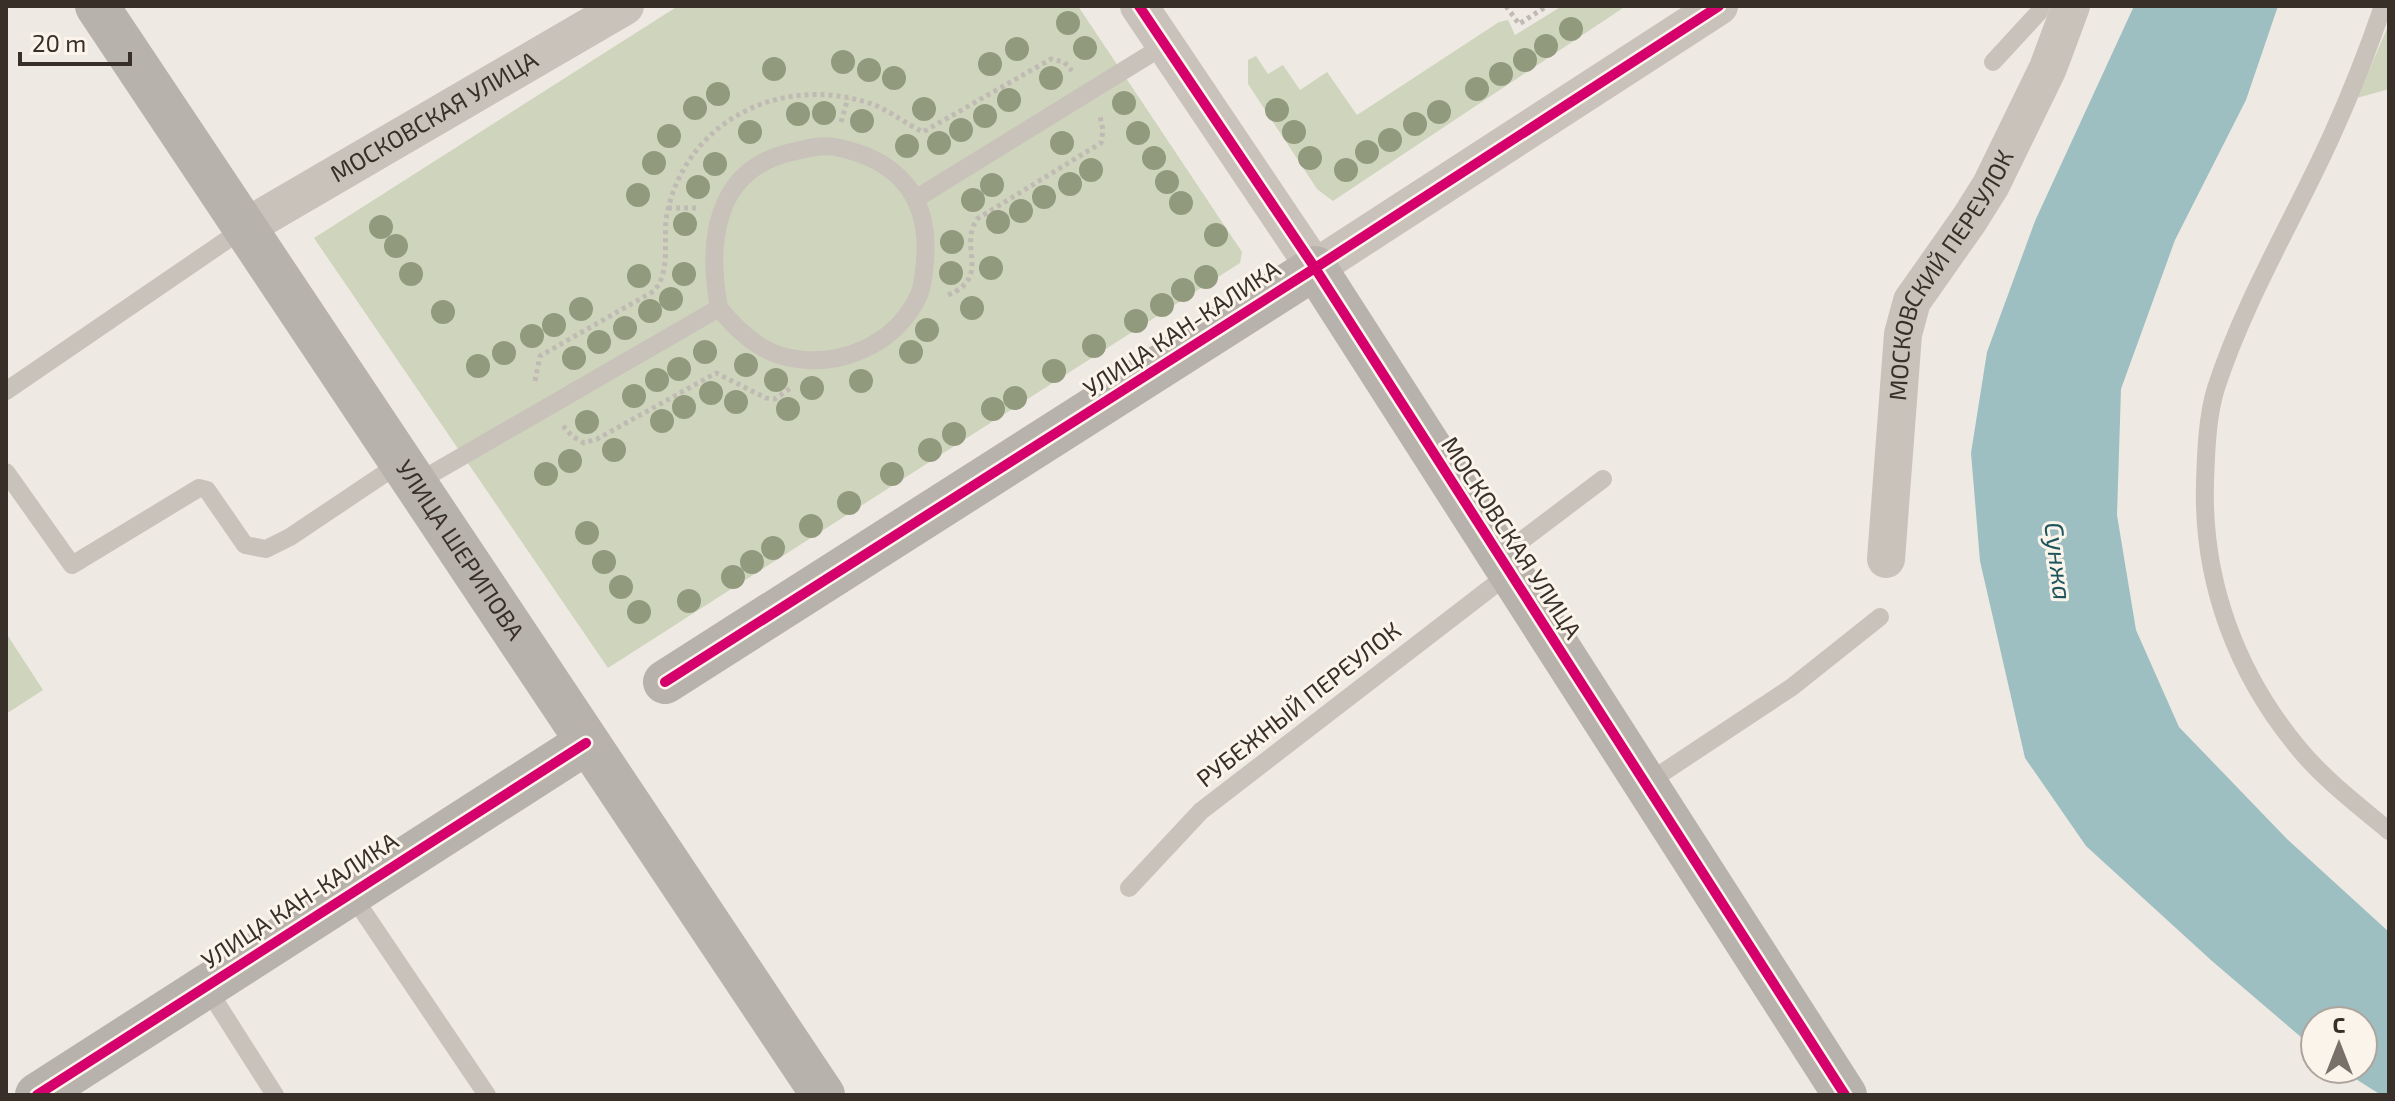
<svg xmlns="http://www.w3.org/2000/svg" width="2395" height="1101" viewBox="0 0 2395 1101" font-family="'Exo 2',sans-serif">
<rect width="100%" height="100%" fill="#efe9e3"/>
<path fill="#cfd5bc" d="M678,6H1078L1242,252L1240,263L608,668L314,238Z
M1562,6H1626L1333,201L1317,189L1248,84V60L1256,56L1268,74L1283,65L1300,90L1327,72L1357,115L1499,22L1508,20L1515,35Z
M2389,24V89L2357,98Z
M6,633L43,690L6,714Z"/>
<path fill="#9ebfc1" d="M2134,6H2278L2246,100L2175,240L2121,389L2117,515L2136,630L2179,727L2287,839L2389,932V1095H2381L2340,1069H2363V1021H2315V1049L2212,961L2086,846L2025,758L1980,561L1971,453L1987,352L2035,221Z"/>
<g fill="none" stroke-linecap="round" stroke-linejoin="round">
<path stroke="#c0bab4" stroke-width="5" stroke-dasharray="4 4" stroke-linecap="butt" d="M1506,6L1519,24L1547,6
M841,122L848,98
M668,208H698
M948,295C992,277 958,247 977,219L1101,143L1103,130L1100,116
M535,381L540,356L654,291C673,268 661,237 668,209C690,118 783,75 869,103C888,109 904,123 923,132L1051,59L1064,62L1072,71
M563,426L572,436L584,443L597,439L716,373L766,398L775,399L792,387"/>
<path stroke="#c8c2bb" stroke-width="18" d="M2383,6C2368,50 2351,93 2332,135C2294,219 2245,299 2216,388C2207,417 2206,453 2205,483C2202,582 2237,675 2300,750C2325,780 2359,806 2389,831
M1993,62L2039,12L2041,6
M917,198L1165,45
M6,391L246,227
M6,472L72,565L199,488L207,490L245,545L266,549L290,537L402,462
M416,483L719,308C736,329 759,351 786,357C836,369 891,347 916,301C923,289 924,273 925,260C930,198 899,161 840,148C824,144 807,148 792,152C714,169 707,243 719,308
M1500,557L1603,479
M1644,785L1792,687L1880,617
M1129,888L1201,811L1510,573
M350,892L487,1095
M205,985L275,1095"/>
<g stroke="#c8c2bb" stroke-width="38">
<path d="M1139,6L1315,268L1719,6"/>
<path id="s1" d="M246,227L625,6"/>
<path id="s2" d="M1886,559L1903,334L1912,301L1969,220L1991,185L2048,68L2071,6"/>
</g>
<g stroke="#b8b2ac" stroke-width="44">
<path id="s3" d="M97,6L823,1095"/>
<path d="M665,682L1315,268L1845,1095"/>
<path d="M37,1095L586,743"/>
</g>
<defs>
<path id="cycleway" d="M1139,6L1315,268L1845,1095
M665,682L1315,268L1719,6
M37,1095L586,743"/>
</defs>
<use href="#cycleway" stroke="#fbf4eb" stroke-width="15"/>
<use href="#cycleway" stroke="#d6006c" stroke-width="10"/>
</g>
<g fill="#929a7e">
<circle cx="1068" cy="23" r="12"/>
<circle cx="1571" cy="29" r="12"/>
<circle cx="1546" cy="46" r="12"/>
<circle cx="1085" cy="48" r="12"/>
<circle cx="1017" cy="49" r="12"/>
<circle cx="1525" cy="60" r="12"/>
<circle cx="843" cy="62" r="12"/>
<circle cx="990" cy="64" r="12"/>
<circle cx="774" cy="69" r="12"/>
<circle cx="869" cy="70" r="12"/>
<circle cx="1501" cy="74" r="12"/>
<circle cx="894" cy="78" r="12"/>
<circle cx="1051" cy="78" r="12"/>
<circle cx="1477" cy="89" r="12"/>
<circle cx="718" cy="94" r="12"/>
<circle cx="1009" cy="100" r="12"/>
<circle cx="1124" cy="103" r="12"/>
<circle cx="695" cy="108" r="12"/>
<circle cx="924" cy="109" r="12"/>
<circle cx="1277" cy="110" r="12"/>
<circle cx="1439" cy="112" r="12"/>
<circle cx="824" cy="113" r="12"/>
<circle cx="798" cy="114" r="12"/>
<circle cx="985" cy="116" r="12"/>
<circle cx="862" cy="121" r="12"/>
<circle cx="1415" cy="124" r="12"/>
<circle cx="961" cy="130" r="12"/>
<circle cx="750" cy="132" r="12"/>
<circle cx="1294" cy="132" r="12"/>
<circle cx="1138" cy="133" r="12"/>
<circle cx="669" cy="136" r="12"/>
<circle cx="1390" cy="140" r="12"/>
<circle cx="939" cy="143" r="12"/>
<circle cx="1062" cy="143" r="12"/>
<circle cx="907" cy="146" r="12"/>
<circle cx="1367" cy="152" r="12"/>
<circle cx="1154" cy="158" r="12"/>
<circle cx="1310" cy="158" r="12"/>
<circle cx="654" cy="163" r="12"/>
<circle cx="715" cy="164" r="12"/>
<circle cx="1091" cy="170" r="12"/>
<circle cx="1346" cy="170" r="12"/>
<circle cx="1167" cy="182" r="12"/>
<circle cx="1070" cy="184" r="12"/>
<circle cx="992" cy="185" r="12"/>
<circle cx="698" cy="187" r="12"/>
<circle cx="638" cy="195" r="12"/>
<circle cx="1044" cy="197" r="12"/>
<circle cx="973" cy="200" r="12"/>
<circle cx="1181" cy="203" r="12"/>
<circle cx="1021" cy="211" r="12"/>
<circle cx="998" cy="222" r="12"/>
<circle cx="685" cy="224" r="12"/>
<circle cx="381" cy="227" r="12"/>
<circle cx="1216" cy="235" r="12"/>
<circle cx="952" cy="242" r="12"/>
<circle cx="396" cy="246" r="12"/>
<circle cx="991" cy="268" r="12"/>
<circle cx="951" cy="273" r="12"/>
<circle cx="411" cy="274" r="12"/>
<circle cx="684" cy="274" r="12"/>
<circle cx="639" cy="276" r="12"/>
<circle cx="1206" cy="277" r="12"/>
<circle cx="1183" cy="290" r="12"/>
<circle cx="671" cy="299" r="12"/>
<circle cx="1162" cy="305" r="12"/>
<circle cx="972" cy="308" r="12"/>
<circle cx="581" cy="309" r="12"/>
<circle cx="650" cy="311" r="12"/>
<circle cx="443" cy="312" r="12"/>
<circle cx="1136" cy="321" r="12"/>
<circle cx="554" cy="325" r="12"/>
<circle cx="625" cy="328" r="12"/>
<circle cx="927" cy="330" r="12"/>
<circle cx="532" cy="336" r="12"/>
<circle cx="599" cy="342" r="12"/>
<circle cx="1094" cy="346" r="12"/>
<circle cx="705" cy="352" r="12"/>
<circle cx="911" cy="352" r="12"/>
<circle cx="504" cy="353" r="12"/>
<circle cx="574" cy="358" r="12"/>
<circle cx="746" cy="365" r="12"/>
<circle cx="478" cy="366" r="12"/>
<circle cx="679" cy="369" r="12"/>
<circle cx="1054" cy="371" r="12"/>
<circle cx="657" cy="380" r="12"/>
<circle cx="776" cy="380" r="12"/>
<circle cx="861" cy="381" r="12"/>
<circle cx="812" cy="388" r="12"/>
<circle cx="711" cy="393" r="12"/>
<circle cx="634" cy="396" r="12"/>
<circle cx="1015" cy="398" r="12"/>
<circle cx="736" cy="402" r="12"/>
<circle cx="684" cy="407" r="12"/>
<circle cx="788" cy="409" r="12"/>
<circle cx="993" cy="409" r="12"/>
<circle cx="662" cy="421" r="12"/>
<circle cx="587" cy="422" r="12"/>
<circle cx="954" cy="434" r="12"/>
<circle cx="614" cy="450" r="12"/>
<circle cx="930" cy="450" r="12"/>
<circle cx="570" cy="461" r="12"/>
<circle cx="546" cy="474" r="12"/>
<circle cx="892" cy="474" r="12"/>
<circle cx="849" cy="503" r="12"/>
<circle cx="811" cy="526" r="12"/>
<circle cx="587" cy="533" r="12"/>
<circle cx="773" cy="548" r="12"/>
<circle cx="604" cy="562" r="12"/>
<circle cx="752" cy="562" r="12"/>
<circle cx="733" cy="577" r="12"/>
<circle cx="621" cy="587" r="12"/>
<circle cx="689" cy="601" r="12"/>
<circle cx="639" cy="612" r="12"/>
</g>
<g text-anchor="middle" stroke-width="6" stroke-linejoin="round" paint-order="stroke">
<g font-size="24" fill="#392f29" stroke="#fbf4eb">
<text dy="8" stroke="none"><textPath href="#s1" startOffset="218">МОСКОВСКАЯ УЛИЦА</textPath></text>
<text dy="8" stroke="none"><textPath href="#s2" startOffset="298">МОСКОВСКИЙ ПЕРЕУЛОК</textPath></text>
<text transform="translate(1182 329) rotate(-33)" y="8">УЛИЦА КАН-КАЛИКА</text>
<text transform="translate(1511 538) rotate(57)" y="8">МОСКОВСКАЯ УЛИЦА</text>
<text dy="8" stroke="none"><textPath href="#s3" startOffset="654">УЛИЦА ШЕРИПОВА</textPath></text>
<text transform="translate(1299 705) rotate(-38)" y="8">РУБЕЖНЫЙ ПЕРЕУЛОК</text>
<text transform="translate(300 901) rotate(-33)" y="8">УЛИЦА КАН-КАЛИКА</text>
</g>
<g font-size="26" font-style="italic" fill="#1d555d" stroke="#fbf4eb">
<text transform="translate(2058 561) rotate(83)" y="9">Сунжа</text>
</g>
</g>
<rect width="2395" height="1101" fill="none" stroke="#392f29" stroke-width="16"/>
<g transform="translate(2339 1045)"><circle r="38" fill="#fbf4eb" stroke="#ada59d" stroke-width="2"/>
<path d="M0-6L14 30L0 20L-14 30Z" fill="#79706a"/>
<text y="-12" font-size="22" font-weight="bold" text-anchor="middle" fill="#392f29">С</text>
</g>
<path d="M20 52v12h110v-12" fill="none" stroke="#392f29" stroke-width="4"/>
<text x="32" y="52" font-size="24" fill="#392f29" stroke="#fbf4eb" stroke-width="6" paint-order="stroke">20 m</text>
</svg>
